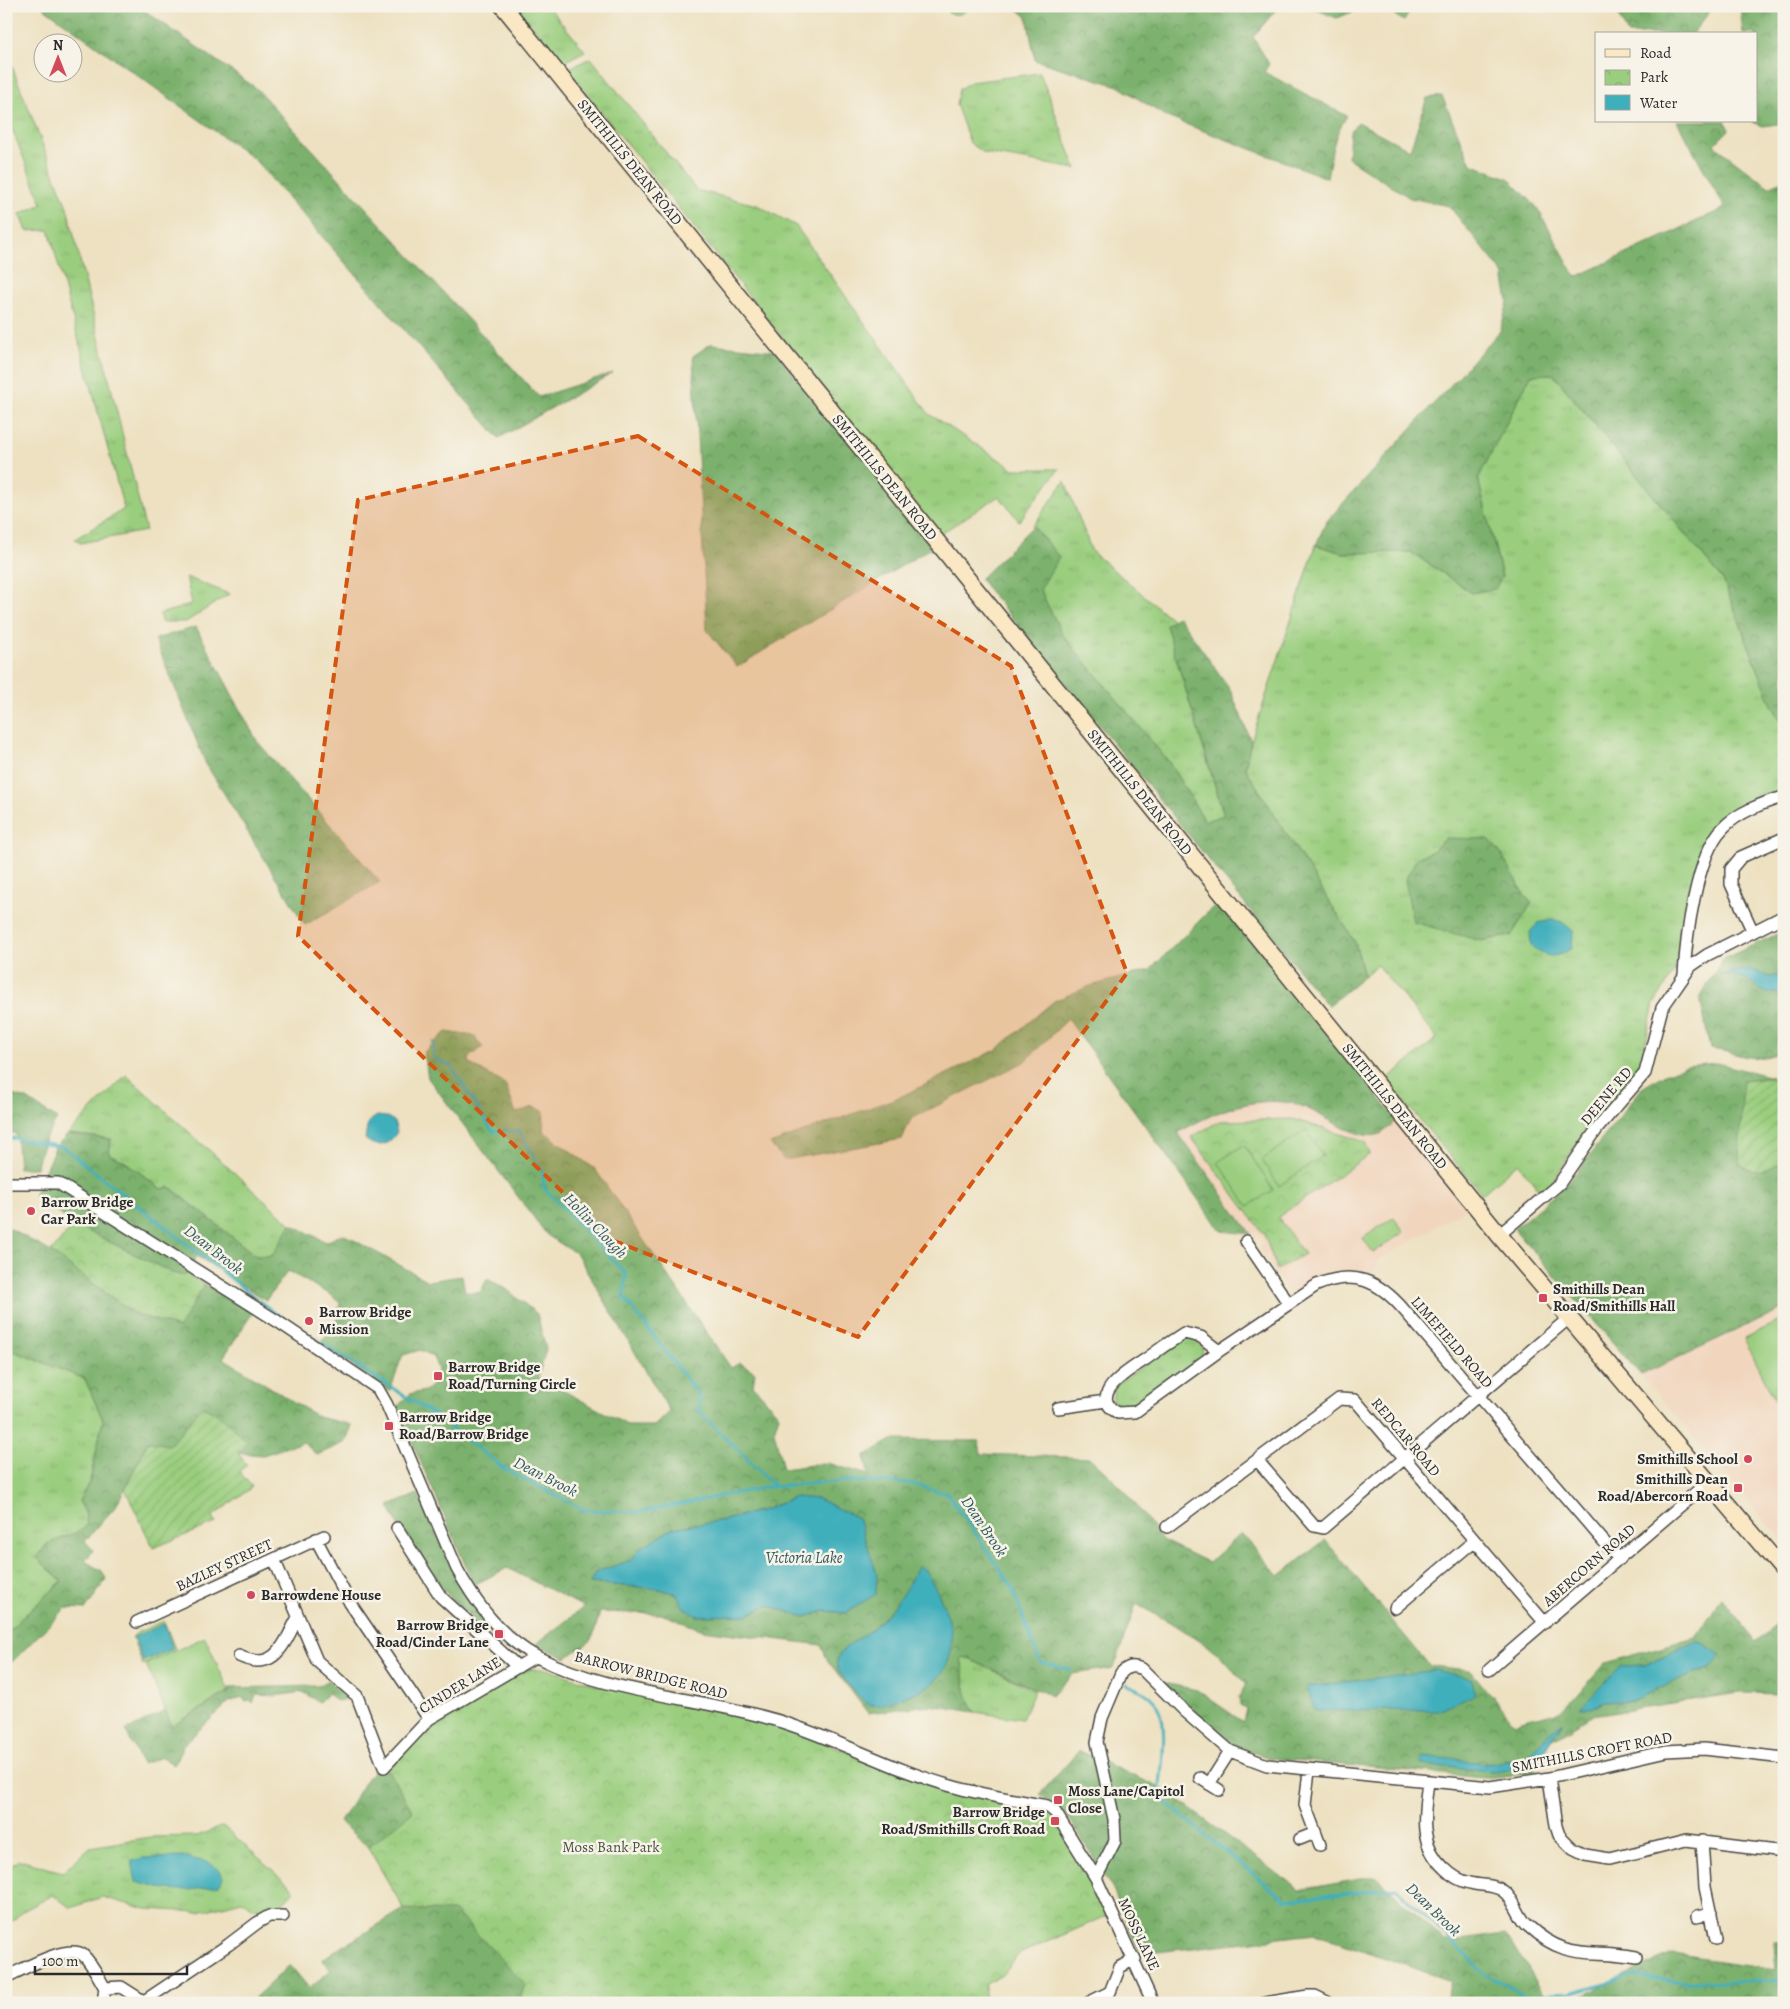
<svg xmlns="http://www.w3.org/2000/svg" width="1790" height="2009" viewBox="0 0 1790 2009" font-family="Alegreya,serif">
<defs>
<pattern id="grass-tufts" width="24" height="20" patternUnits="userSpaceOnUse" patternTransform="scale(1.25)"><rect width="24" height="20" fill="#9ace7e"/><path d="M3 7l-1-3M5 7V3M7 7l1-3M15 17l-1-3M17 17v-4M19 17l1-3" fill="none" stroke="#85b16d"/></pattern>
<pattern id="forest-crowns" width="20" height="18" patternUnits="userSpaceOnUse" patternTransform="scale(1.25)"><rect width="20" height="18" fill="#7bb16d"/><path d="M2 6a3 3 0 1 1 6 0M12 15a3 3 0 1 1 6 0" fill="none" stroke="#65905a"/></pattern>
<pattern id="park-crowns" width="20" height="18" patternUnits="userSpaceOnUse" patternTransform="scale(1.25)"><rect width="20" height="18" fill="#9ace7e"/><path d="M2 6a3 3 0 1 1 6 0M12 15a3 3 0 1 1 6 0" fill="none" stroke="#85b16d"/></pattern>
<pattern id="garden-furrows" width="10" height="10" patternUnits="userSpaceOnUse" patternTransform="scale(1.25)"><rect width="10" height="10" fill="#9ace7e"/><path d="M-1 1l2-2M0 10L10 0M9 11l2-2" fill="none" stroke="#85b16d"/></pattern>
</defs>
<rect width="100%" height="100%" fill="#f7f3e8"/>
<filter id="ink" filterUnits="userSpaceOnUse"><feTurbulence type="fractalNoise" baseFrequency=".02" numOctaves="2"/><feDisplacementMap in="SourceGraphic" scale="10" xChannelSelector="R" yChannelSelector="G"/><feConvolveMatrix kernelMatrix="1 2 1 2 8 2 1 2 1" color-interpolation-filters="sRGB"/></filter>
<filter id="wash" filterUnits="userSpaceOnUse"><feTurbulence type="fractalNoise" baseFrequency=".0096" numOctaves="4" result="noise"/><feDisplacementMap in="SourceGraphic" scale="20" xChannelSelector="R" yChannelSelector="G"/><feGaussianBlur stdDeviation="1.12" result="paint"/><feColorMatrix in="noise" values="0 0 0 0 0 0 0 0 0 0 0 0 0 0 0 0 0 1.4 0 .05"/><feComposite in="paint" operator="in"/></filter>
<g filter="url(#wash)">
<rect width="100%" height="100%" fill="#ede1c1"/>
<path fill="#f1d5bd" d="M1273,1102L1291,1103L1316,1111L1357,1134L1382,1133L1397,1120L1467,1208L1379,1260L1373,1273L1367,1270L1326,1271L1294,1291L1288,1292L1260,1250L1264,1242L1259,1233L1251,1234L1244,1226L1178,1133L1216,1112L1250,1103Z
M1784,1308V1543L1641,1375Z"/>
<path fill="url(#grass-tufts)" stroke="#627c54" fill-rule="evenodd" d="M516,6H548L585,51L562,63Z
M946,6H970C964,14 959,16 949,13Z
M6,51L67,207L146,531L80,543L75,539L124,509L49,230L27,231L20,214L42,204L6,114Z
M591,58L696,190L757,205L796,226L929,414L1014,469H1059L1019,521L999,496L940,534L567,69Z
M1040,73L1076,169L984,153L970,143L956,104L959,89L971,82Z
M1553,374L1723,580L1772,705L1784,726V793L1728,818H1717L1700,861L1677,967L1654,1004L1639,1072L1587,1128L1554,1179L1540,1192L1518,1163L1482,1194L1386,1080L1437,1038L1377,965L1364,976L1355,942L1245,768L1251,741L1316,545L1343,553L1411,552L1472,593L1502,576L1478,479L1531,375ZM1445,838L1502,855L1524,895L1405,880L1417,858L1433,851Z
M1065,481L1092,552L1173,620L1166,625L1224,816L1205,821L1168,761L1062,634L1040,590L1033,526Z
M186,577L229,594L186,622H161L160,614L192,604Z
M126,1075L291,1224L272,1256H256L170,1187L161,1189L127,1163L109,1154L111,1139L68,1134Z
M1194,1337L1203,1348L1202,1355L1198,1361L1132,1407L1119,1408C1111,1399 1112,1396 1116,1385L1184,1338Z
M6,1348L85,1379L103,1420L90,1481L79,1501L88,1519L87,1526L82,1530L62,1581L6,1633Z
M164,1621L176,1651L143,1665L132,1637L138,1632Z
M961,1657L971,1660L1035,1690L1022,1719L975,1712L967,1696Z
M223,1826L295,1890L280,1906L254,1908L242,1901L199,1912L146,1909L102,1897L71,1908L53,1895L23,1911L6,1927V1870L19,1860L63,1872L90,1847L151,1837L197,1836Z"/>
<path fill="url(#forest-crowns)" stroke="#536e4c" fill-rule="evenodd" d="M41,6H138L256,88L539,397L613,373L499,438L254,159Z
M1014,6H1279L1253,37L1269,64L1264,72L1347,116C1333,135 1331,156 1327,178L1167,117L1118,86L1035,60L1027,17Z
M1307,6H1367L1337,18Z
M1381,6H1413L1404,21Z
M1613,6H1714L1692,34H1628Z
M1740,6H1784V123L1763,126L1753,122L1756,121V34H1743Z
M1442,96L1471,164L1508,178L1536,206L1576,277L1725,208L1677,121H1725L1729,130L1714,145L1769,187L1784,180V726L1772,705L1723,580L1553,374L1531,375L1478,479L1502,577L1495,589L1472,593L1411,552L1343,553L1316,545L1326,522L1500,331L1508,302L1503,273L1449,206L1410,198L1348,158L1350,132L1358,122L1410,150L1427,98Z
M711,344L776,351L934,546L737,667L707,630L693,356Z
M1033,526L1059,557L1040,590L1062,634L1168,761L1205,821L1224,815L1166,625L1178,616L1230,689L1251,741L1245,768L1355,942L1364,976L1328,1006L980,579Z
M196,627L257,741L380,882L305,925L206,764L155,639Z
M1445,838L1489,839L1502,855L1524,895L1532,903L1511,936L1481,941L1413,922L1405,880L1417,858L1433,851Z
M1220,900L1397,1120C1392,1124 1387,1130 1382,1133C1358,1146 1317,1107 1291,1103C1250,1096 1211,1113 1178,1133L1251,1234L1221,1231L1068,1019L1024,1062L911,1119L902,1139L784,1160L770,1144L902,1096L996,1050L1054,1001L1090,986L1150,970Z
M1784,931V1051C1750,1065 1744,1053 1710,1049L1700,997L1723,959Z
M446,1032L474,1036L483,1047L469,1057L470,1064L505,1084L516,1113L533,1107L544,1111L543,1131L595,1169L731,1368L740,1363L755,1372L753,1385L779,1415L774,1431L783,1469L827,1463L869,1475L864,1456L892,1440L979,1441L981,1454L1090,1458L1127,1493L1162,1540L1209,1563L1241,1533L1279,1576L1325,1540L1430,1666L1470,1670L1514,1723L1563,1710L1606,1663L1695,1637L1721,1598L1755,1641L1784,1618V1694L1739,1693L1592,1715L1552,1740L1536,1766L1534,1773L1484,1778L1271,1758L1236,1747L1164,1683L1197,1690L1243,1722L1246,1709L1240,1706L1239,1697L1246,1684L1219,1654L1177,1626L1136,1604L1114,1668L1072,1674L1052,1696L971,1660L961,1658L967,1696L975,1712L930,1705L868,1713L828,1661L821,1645L703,1630L661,1614L600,1612L592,1640L566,1658L536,1644L584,1607L507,1568L474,1585L397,1407L410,1394L425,1391L435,1383L438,1370L433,1356L420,1350L403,1355C397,1367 396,1379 389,1391L320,1344L337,1322L340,1303L331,1295L288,1271L266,1300L197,1256L184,1276L172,1273L74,1224L34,1196L55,1147L68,1134L111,1139L109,1154L127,1163L161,1189L170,1187L256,1256H272L291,1224L326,1242L343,1234L428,1281L462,1276L465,1292L480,1293L487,1279L505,1288L537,1314L546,1349L538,1377L629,1426H654L670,1412L577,1254L547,1235L428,1078L424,1052ZM795,1497L838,1510L858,1518L846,1613L825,1611L805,1617L767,1605L747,1615L697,1616L684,1608L677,1594L660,1589L590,1583L596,1572L632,1560L673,1528L724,1520L767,1509ZM915,1571L936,1589L841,1652C872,1631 900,1606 915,1571ZM1697,1641L1710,1667L1634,1700L1604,1702L1622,1666L1645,1665Z
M1716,1063L1772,1077L1743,1080L1763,1170L1784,1162V1308L1641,1375L1514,1229L1568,1183L1642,1088L1665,1074L1687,1066Z
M6,1093L27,1099L57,1119L45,1139L36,1168H19L16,1133H6Z
M6,1226L51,1252L133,1313L178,1328L204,1284L255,1309L223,1358L318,1417L352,1425L346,1442L317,1455L303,1442L263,1455L238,1453L247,1442C232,1429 220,1413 202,1406L170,1445L148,1442L116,1506L85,1541L93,1550L85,1561L102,1571L106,1579L86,1609L66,1608L6,1668V1633L62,1581L37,1558L47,1544L82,1530L87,1525L85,1510L79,1501L90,1481L103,1420L85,1379L6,1348Z
M418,1494L464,1591L498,1640C448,1599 417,1566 389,1506Z
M527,1662L537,1676L405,1909L455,1911L525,1984L519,2003H249L290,1965L309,1988L331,1970L322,1959L404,1909L368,1847L340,1822L367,1778L378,1767L388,1770L429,1719Z
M328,1680L347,1699L337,1701L328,1693L319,1702L303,1692L275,1696L256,1695L253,1703L250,1700L245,1701L242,1697L229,1702L184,1744L174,1765L162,1757L142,1764L126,1731L165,1711L172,1726L229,1692V1688L318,1686Z
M1079,1751L1163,1789L1300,1890L1376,1876L1445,1942L1506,1934L1550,2003H1445L1451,1981L1315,1934L1140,1954L1113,1890L1071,1821L1040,1794Z
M1774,1943H1784V2003H1566L1672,1954L1776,1969Z"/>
<path fill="url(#park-crowns)" stroke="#627c54" d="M1293,1119L1365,1142L1370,1154L1278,1217L1304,1254L1277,1270L1264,1234L1191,1137L1220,1121Z
M74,1224L172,1273L184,1276L186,1273L204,1284L179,1328L133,1313L51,1252Z
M534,1669H546L593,1684L778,1725L941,1787L1046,1810L1054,1815L1109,1915L1019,1954L1002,1975L986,1984L983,2003H519L525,1984L455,1911L404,1909L368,1847L413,1812L388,1770L431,1722L522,1671Z"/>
<path fill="url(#garden-furrows)" stroke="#627c54" d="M1784,1077V1162C1768,1168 1748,1179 1739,1159L1743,1080Z
M202,1406C220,1413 232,1429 248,1442L238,1453L247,1465L239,1471L252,1487L213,1516L216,1523L153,1548L125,1489L148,1442L170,1445Z"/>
<path fill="#9ace7e" stroke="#627c54" d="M1306,1130L1323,1156L1279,1186L1262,1160Z
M1244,1145L1273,1190L1248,1206L1218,1162Z
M1394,1217L1404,1232L1373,1253L1363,1238Z
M1784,1319V1418L1744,1338Z
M205,1637L229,1691L172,1726L146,1664Z"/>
<path fill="#40afbc" stroke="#366d74" d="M1552,919L1562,922L1573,931L1572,948C1556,959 1546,959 1531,946L1530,932L1538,923Z
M1749,969L1769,977L1784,975V993C1757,994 1763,989 1744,978C1738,975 1727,975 1720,974Z
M377,1116L387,1117L394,1121L397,1132C389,1145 378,1150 365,1139L368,1122Z
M795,1497L818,1499L858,1518L877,1574L876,1594L846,1613L825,1611L805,1617L767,1605L747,1615L697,1616L684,1608L677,1594L660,1589L590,1583L596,1572L632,1560L639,1549L673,1528L725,1520L767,1509Z
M918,1567L924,1569C938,1591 956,1623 951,1651C945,1683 922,1691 895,1700C887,1703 878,1708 869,1704C860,1700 851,1688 845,1680C841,1674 835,1668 837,1660C840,1647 863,1637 873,1628C886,1616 898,1602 907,1587C911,1580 913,1573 918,1567Z
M164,1624L173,1649L143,1661L134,1637Z
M1697,1641L1721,1655L1710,1667L1634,1700L1604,1702L1592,1708H1580L1622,1666L1645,1665Z
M1435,1670L1472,1679L1475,1694L1438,1710L1315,1711L1307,1687Z
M1563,1722L1536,1766L1493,1771L1422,1765V1756L1485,1763L1524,1758Z
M187,1857L209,1863L220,1870L223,1878L219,1885C185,1893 168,1891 136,1882L132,1861L142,1858Z"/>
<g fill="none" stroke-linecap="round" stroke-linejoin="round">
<path stroke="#40afbc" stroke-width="3" d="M433,1042L434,1058L452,1067L492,1131H520L543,1174L544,1188L626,1274L624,1297L699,1396V1411L774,1486
M6,1139L14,1138L63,1147L275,1313L433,1414L506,1470L584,1510L640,1512L767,1487L848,1481L909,1483L948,1494L1011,1585L1040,1662L1071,1670
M1126,1684C1137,1689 1147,1692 1155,1702C1171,1721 1160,1773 1159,1797L1285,1900L1396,1888L1487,1976L1526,1995L1570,1993L1633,1976L1697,1983L1773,1981L1784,1978"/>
</g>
</g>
<g filter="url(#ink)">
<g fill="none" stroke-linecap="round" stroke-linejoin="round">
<defs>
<path id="street" d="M1753,932L1731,884V869L1741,857L1784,838
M1684,975C1686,938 1696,855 1723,828C1737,813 1764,802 1784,797
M6,1183H58L277,1321L378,1389L387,1405L457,1569C476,1604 502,1638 537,1657C611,1695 703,1697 782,1722C839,1740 893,1770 951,1786C982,1795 1015,1800 1047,1806L1055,1812L1096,1878L1153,2003
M1499,1235L1559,1184L1597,1129L1645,1073L1662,1008L1691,966L1707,955L1784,916
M1246,1241L1289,1304
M1219,1351L1201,1337L1184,1333C1171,1341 1158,1350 1146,1359C1131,1369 1085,1395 1118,1413L1135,1412L1219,1351L1317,1285C1354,1269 1379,1281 1404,1310L1619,1559
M1058,1408L1106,1401
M1257,1460L1314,1526L1323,1528L1569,1318
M1167,1527L1339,1399L1355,1400L1545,1623
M397,1528L441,1597L518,1667
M316,1539L350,1603L429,1719
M274,1559L317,1661L357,1696L384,1767L429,1719L536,1656
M1395,1608L1474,1541
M137,1622L324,1536
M239,1656C275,1673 284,1644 298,1617
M1489,1670L1708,1482
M1309,1771L1305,1805L1320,1845
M1200,1778L1219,1790
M1549,1778L1556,1826L1559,1835L1573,1849L1585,1855L1610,1859L1686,1840L1784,1852
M1428,1782C1424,1814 1418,1844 1444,1868C1451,1875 1460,1881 1470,1883C1480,1886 1494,1884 1503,1891C1514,1898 1518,1916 1527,1925C1568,1963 1590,1948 1637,1957
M1209,1784L1230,1751
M1300,1839L1315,1833
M1702,1841L1705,1887L1716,1939
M1096,1878L1115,1841L1114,1819L1097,1742L1102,1718L1121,1673C1128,1666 1133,1665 1142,1669L1184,1711L1230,1751L1267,1765L1490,1787L1549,1778L1666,1751L1704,1749L1784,1758
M1697,1916L1711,1913
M6,1977C22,1970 68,1943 83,1955C92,1963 99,1978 105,1988L103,2003
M105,1988L121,1987L143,2001
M141,2003L228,1945L257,1923L269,1916H283
M1088,2003L1110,1992L1120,1967L1135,1959
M1265,2003L1308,1996H1315L1329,2003"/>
<path id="secondary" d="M503,6L1499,1235L1784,1571"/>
</defs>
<use href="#street" stroke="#484642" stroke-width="14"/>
<use href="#secondary" stroke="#484642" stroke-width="19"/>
<use href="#street" stroke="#fff" stroke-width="11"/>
<use href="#secondary" stroke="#fae7c3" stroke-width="16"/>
</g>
</g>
<path fill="#d5540f" fill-opacity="0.2" stroke="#d5540f" stroke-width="4" stroke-dasharray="10 6" stroke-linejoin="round" d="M638,436L1011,666L1127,973L858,1337L612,1240L298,936L358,500Z"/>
<g fill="#d1495b" stroke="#f7f3e8" stroke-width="2">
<circle cx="31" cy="1211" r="5"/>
<rect x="1538" y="1293" width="10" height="10" rx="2.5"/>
<circle cx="309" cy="1321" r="5"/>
<rect x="433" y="1371" width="10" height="10" rx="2.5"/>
<rect x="384" y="1421" width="10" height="10" rx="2.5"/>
<circle cx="1748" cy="1459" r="5"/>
<rect x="1733" y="1483" width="10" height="10" rx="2.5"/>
<circle cx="251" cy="1595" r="5"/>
<rect x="494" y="1629" width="10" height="10" rx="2.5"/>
<rect x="1053" y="1795" width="10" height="10" rx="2.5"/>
<rect x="1050" y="1816" width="10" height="10" rx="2.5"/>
</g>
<g text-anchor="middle" stroke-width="5" stroke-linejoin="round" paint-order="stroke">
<g font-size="15" fill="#2b2b2b" stroke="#f7f3e8">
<text transform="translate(630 162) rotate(51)" y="5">SMITHILLS DEAN ROAD</text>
<text transform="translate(885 477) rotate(51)" y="5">SMITHILLS DEAN ROAD</text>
<text transform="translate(1140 792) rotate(51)" y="5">SMITHILLS DEAN ROAD</text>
<text transform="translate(1606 1096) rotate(-50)" y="5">DEENE RD</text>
<text transform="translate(1395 1106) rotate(51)" y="5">SMITHILLS DEAN ROAD</text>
<text transform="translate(1452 1342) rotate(49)" y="5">LIMEFIELD ROAD</text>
<text transform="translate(1406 1437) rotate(50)" y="5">REDCAR ROAD</text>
<text transform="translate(224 1565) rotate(-25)" y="5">BAZLEY STREET</text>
<text transform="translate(1589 1565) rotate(-41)" y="5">ABERCORN ROAD</text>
<text transform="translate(651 1675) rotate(14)" y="5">BARROW BRIDGE ROAD</text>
<text transform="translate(460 1685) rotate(-32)" y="5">CINDER LANE</text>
<text transform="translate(1592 1752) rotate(-11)" y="5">SMITHILLS CROFT ROAD</text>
<text transform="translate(1139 1934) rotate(65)" y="5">MOSS LANE</text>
</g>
<g font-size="15" font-weight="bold" fill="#2b2b2b" stroke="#f7f3e8" text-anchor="start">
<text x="41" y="1207">Barrow Bridge<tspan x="41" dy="17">Car Park</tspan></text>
<text x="1553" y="1294">Smithills Dean<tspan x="1553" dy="17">Road/Smithills Hall</tspan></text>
<text x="319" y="1317">Barrow Bridge<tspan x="319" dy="17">Mission</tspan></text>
<text x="448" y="1372">Barrow Bridge<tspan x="448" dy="17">Road/Turning Circle</tspan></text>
<text x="399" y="1422">Barrow Bridge<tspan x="399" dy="17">Road/Barrow Bridge</tspan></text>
<text x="1738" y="1464" text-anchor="end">Smithills School</text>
<text x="1728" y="1484" text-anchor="end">Smithills Dean<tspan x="1728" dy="17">Road/Abercorn Road</tspan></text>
<text x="261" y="1600">Barrowdene House</text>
<text x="489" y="1630" text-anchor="end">Barrow Bridge<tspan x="489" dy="17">Road/Cinder Lane</tspan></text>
<text x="1068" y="1796">Moss Lane/Capitol<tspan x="1068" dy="17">Close</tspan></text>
<text x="1045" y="1817" text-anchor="end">Barrow Bridge<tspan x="1045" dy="17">Road/Smithills Croft Road</tspan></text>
</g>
<g font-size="15" fill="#475440" stroke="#f7f3e8">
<text x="611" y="1852">Moss Bank Park</text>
</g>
<g font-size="16" font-style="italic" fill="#32595e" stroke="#f7f3e8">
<text transform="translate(596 1225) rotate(46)" y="6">Hollin Clough</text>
<text transform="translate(214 1249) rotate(38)" y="6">Dean Brook</text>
<text transform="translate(546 1476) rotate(27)" y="6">Dean Brook</text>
<text transform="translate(985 1526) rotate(56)" y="6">Dean Brook</text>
<text x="804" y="1563">Victoria Lake</text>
<text transform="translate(1434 1909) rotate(44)" y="6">Dean Brook</text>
</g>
</g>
<rect width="1790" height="2009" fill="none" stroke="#f7f3e8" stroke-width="25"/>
<rect x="1595" y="32" width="162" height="90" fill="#f7f3e8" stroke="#a5a39c"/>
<rect x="1605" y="49" width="25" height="8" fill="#fae7c3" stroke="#a5a39c"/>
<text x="1640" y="58" font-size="15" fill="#2b2b2b">Road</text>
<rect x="1605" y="70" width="25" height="15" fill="url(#park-crowns)" stroke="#a5a39c"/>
<text x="1640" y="82" font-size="15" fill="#2b2b2b">Park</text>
<rect x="1605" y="95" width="25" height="15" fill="#40afbc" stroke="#a5a39c"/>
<text x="1640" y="108" font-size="15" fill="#2b2b2b">Water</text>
<g transform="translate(58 58)"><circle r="24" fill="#f7f3e8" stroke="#a5a39c"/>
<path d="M0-4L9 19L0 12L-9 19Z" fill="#d1495b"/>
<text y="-8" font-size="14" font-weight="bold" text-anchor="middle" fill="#2b2b2b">N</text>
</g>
<path d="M35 1966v8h152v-8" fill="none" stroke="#2b2b2b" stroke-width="2.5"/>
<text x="42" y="1966" font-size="15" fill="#2b2b2b" stroke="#f7f3e8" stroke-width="4" paint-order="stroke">100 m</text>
</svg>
